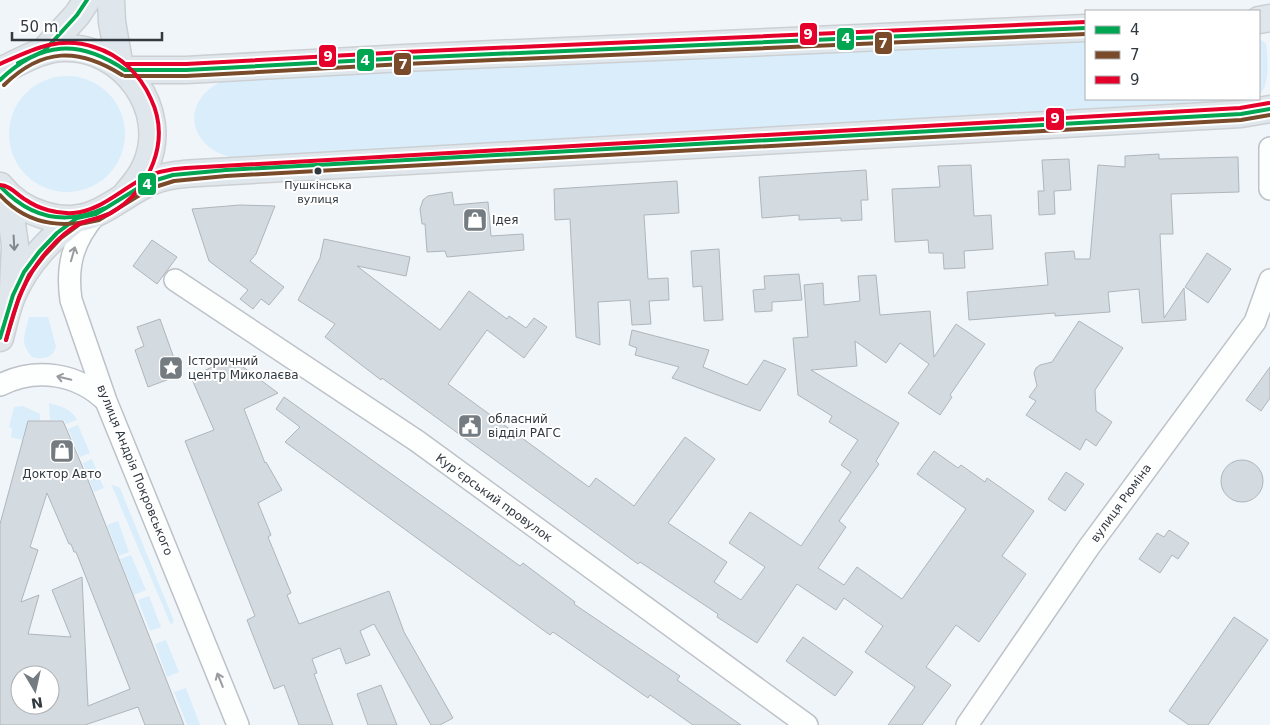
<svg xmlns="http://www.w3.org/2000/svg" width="1270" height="725" viewBox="0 0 1270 725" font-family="'DejaVu Sans',sans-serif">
<rect width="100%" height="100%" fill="#f0f5f9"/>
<path fill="#d9edfb" d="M1259,38L1266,44C1268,60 1270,86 1259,95Z
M1086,41V99H1250L237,158C204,155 179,122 205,93C210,88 217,83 224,81C229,80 235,80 240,79Z
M9 134a58 58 0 1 1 116 0a58 58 0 1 1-116 0Z
M29,317H48L56,346C54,358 42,360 32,357C19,342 25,335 29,317Z
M49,403C60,406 72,409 77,420L66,424L64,420H50Z
M23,406L40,414V420L28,421L22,440L11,437L12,428L9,427L14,407Z
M78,425L90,453L80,457L68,429Z
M92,459L104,488L94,492L83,463Z
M111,484L120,488L174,621L171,625Z
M118,521L129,552L119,556L107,525Z
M131,555L146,590L134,595L120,559Z
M149,596L161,627L150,631L138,600Z
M166,640L179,672L167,677L155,644Z
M186,688L200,725H187L174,692Z"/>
<path fill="#d4dbe0" stroke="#afb6bb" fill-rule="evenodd" d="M1159,154V159L1238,157L1239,192L1171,194L1173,234H1160L1164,318L1184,288L1186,320L1142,323L1139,289L1108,292L1110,312L1055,316V313L969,320L967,292L1048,285L1045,253L1074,251L1075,259H1090L1098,165L1125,167V156Z
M1069,159L1071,190L1054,191L1055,214L1039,215L1038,191H1044L1042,160Z
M971,165L974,216L991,215L993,249L964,251L965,268L944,269L943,253H929L928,240L895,242L892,189L940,187L938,166Z
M866,170L868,200H861L862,220L841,221V218L799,220V215L762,218L759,177Z
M677,181L679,213L644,215L648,279L668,278L669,300L649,301L651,324L632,325L630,300L598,302L600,345L576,337L570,219L555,220L554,189Z
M452,192L454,205L488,202L491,236L523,234L524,250L447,257L445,251L427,252L425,224H422L420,209L423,200L428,196Z
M240,205L275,206L256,254L250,261L284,287L269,305L261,299L253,309L240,299L248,290L209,261L192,209Z
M324,239L410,257L406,276L357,266L440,330L469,291L507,319L509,316L526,328L534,318L547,327L524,358L487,330L448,384L589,487L596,478L634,506L685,437L715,459L668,523L727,562L714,582L741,600L765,567L729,543L750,512L801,546L851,472L841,465L858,440L829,422L832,416L798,395L793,338L808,337L804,285L823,283L824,305L860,301L858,276L876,275L880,315L930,311L934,357L956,324L985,344L950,395L952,397L940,415L908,393L929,364L900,343L886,363L855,341L857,366L811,370L899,423L876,461L879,464L839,521L846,527L818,568L844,585L857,567L902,599L966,509L917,474L934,451L958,468L961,465L985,482L987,478L1034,511L1002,556L1026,574L979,642L956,625L926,667L951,685L922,725H888L915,687L865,652L883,626L844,598L836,610L797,584L757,643L717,617L718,614L640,562L638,564L382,378L381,380L325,337L335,324L298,300L320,258Z
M152,240L177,257L157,284L133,266Z
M719,249L723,320L704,321L702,286L693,287L691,251Z
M1207,253L1231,269L1208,303L1185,287Z
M799,274L802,300L772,302V311L755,312L753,290L765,289L764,276Z
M160,319L180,375L148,387L135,350L144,346L137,327Z
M1079,321L1123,348L1095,390L1096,411L1112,422L1096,446L1086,439L1080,450L1026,415L1036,401L1029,397L1037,386L1034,373L1036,368L1040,365L1052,362Z
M632,330L709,350L703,367L747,385L764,360L786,369L760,411L672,378L679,367L635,355L637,348L629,345Z
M231,358L278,393L244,409L265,463L266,462L282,490L258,503L271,535L268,537L291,593L287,595L299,624L389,591L404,632L453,718L440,725H431L374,624L360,631L370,655L346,664L340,648L312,659L317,673L314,674L333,725H299L284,685L274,689L247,620L255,616L185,441L214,430L191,377Z
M1270,367V398L1261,411L1246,400Z
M284,397L520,566L523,563L575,602L574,604L680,676L677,680L741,725H693L650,695L648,698L553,632L550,635L285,442L300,427L276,409Z
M28,421H63L86,475L184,725H145L138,707L85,725H0V524ZM47,493L69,544H71L74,552H76L130,689L88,706L82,577L52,590L71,637L28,634L39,595L21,602L38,550L30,547ZM20,675H50V705H20Z
M1221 481a21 21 0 1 1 42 0a21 21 0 1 1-42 0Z
M1066,472L1084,484L1065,511L1048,499Z
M1169,530L1189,543L1178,559L1172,555L1160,573L1139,559L1157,533L1164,537Z
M1234,617L1268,640L1208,725H1189L1169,711Z
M803,637L853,672L835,696L786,661Z
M381,685L397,725H368L357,694Z"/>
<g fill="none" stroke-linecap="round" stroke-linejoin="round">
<defs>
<path id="minor" d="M1270,148V189
M96,214C73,241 66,265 71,300L106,401L238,725
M175,280L417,441L807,725
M0,385C36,367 77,373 106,401
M967,725L1089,547L1255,322L1270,280"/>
<path id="major" d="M111,0L112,22L120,67
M1259,20L1270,18
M44,51L77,15L87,0
M125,70H186L404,58L1086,28
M0,71C20,62 42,48 64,48C123,46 170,109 146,165C142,175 135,184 127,193
M0,186C21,213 64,228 96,213C116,204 133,189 153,181C167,175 183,174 198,173L1241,114L1270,109
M8,195L15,245L13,289
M0,338C4,323 7,307 13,294C27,262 50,239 77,218"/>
</defs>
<use href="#minor" stroke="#bcc2c8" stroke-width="24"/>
<use href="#major" stroke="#ccd0d3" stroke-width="29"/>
<use href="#minor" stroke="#fdfefe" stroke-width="21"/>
<use href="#major" stroke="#e0e7ec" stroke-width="26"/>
<defs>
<path id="bus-1" d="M18,63L44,51L77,15L87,0
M125,70H186L404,58L1086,28
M0,80C41,41 79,39 125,70
M0,186C30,218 65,226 105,208
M0,338L13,295L24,272L39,252L57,233L77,218L96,214L140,187L153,181L173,175L226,170L1241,114L1270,109"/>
<path id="bus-2" d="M125,76H186L404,64L1086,34
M4,85C42,48 78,47 122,75
M0,195C29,227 70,231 108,214
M6,340L19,297L29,275L44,256L61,238L80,224L99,220L143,193L155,187L174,181L226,176L1241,120L1270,115"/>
<path id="bus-3" d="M0,64C31,50 59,35 94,47C120,55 140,74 151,99C171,141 150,190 111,213C100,219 89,219 79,224C68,230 58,239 50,248C25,275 15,305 6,340
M125,64H186L404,52L1086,22
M0,185C10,185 17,195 26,200C39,209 57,214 73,213C100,211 119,191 142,179C155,172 170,169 186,168L1240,108L1269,103"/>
</defs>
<use href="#bus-1" stroke="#fff" stroke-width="8"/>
<use href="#bus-2" stroke="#fff" stroke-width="8"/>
<use href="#bus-3" stroke="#fff" stroke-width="8"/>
<use href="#bus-1" stroke="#00a651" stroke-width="4"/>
<use href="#bus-2" stroke="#7a4b2a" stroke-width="4"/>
<use href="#bus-3" stroke="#e4002b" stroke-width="4"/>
</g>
<defs><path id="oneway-shaft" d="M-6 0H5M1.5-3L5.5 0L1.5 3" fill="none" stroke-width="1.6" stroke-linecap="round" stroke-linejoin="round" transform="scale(1.25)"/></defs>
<use stroke="#80888e" href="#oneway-shaft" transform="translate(14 243) rotate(87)"/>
<g stroke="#979ca0">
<use href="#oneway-shaft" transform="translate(73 254) rotate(-74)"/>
<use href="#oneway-shaft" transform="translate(64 378) rotate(-167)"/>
<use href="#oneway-shaft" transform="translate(220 680) rotate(-112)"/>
</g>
<defs>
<symbol id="shop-square" viewBox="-11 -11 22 22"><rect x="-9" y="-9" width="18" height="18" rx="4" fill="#747b81" stroke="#fff"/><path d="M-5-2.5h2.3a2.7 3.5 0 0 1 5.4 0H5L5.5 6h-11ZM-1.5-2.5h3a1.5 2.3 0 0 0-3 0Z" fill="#fff"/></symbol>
<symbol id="sight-square" viewBox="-11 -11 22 22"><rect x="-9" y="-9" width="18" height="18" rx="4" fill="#747b81" stroke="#fff"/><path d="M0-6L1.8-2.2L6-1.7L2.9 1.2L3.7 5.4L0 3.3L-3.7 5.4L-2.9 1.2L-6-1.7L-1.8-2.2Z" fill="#fff"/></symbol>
<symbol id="civic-square" viewBox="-11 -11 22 22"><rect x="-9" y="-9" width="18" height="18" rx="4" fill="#747b81" stroke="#fff"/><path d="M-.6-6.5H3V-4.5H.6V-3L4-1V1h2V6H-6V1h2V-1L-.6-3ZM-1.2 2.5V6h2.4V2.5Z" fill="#fff"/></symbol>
</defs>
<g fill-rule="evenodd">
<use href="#shop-square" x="461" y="206" width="28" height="28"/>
<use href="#sight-square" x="157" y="354" width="28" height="28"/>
<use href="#civic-square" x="456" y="412" width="28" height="28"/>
<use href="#shop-square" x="48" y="437" width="28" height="28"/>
</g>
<circle fill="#313a41" stroke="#fff" stroke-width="2" cx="318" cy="171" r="4.5"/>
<g text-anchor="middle" stroke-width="4" stroke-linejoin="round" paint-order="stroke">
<g font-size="11" fill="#313a41" stroke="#fff">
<text x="318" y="189">Пушкінська<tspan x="318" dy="14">вулиця</tspan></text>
</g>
<g font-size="12" fill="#313a41" stroke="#fff" text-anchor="start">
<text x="492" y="224">Ідея</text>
<text x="188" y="365">Історичний<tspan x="188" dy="14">центр Миколаєва</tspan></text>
<text x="488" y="423">обласний<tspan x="488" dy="14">відділ РАГС</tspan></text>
<text x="62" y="478" text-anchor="middle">Доктор Авто</text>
</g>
<g font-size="12" fill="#313a41" stroke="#fff">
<text transform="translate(135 470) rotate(68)" y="4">вулиця Андрія Покровського</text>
<text transform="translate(494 498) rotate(36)" y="4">Курʼєрський провулок</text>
<text transform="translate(1121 503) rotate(-54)" y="4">вулиця Рюміна</text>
</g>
</g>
<g stroke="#fff" stroke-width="2">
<rect x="799" y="22" width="19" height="24" rx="5" fill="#e4002b"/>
<rect x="836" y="27" width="19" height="24" rx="5" fill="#00a651"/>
<rect x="874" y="31" width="19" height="24" rx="5" fill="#7a4b2a"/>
<rect x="318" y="44" width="19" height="24" rx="5" fill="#e4002b"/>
<rect x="356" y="48" width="19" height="24" rx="5" fill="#00a651"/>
<rect x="393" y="52" width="19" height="24" rx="5" fill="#7a4b2a"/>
<rect x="1045" y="107" width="20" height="24" rx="5" fill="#e4002b"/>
<rect x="137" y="172" width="20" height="24" rx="5" fill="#00a651"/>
</g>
<g font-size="14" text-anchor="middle" font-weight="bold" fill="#fff">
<text x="808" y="39">9</text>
<text x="846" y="43">4</text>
<text x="883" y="48">7</text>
<text x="328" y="61">9</text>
<text x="365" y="65">4</text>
<text x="403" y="69">7</text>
<text x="1055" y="123">9</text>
<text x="147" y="189">4</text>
</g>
<rect x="1085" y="10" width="175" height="90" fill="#ffffff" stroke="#adb0b3"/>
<rect x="1095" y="26" width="25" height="8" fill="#00a651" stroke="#adb0b3"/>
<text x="1130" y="35" font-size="15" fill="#313a41">4</text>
<rect x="1095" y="51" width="25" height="8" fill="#7a4b2a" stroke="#adb0b3"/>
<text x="1130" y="60" font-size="15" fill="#313a41">7</text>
<rect x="1095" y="76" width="25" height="8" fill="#e4002b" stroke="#adb0b3"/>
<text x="1130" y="85" font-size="15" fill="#313a41">9</text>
<g transform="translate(35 690) rotate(171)"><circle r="24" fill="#ffffff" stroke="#adb0b3"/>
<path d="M0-4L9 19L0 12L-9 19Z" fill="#747b81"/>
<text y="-8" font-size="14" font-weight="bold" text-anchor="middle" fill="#313a41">N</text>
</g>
<path d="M12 32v8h150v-8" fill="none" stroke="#313a41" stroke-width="2.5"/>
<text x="20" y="32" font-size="15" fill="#313a41" stroke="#ffffff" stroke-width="4" paint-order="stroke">50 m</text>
</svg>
